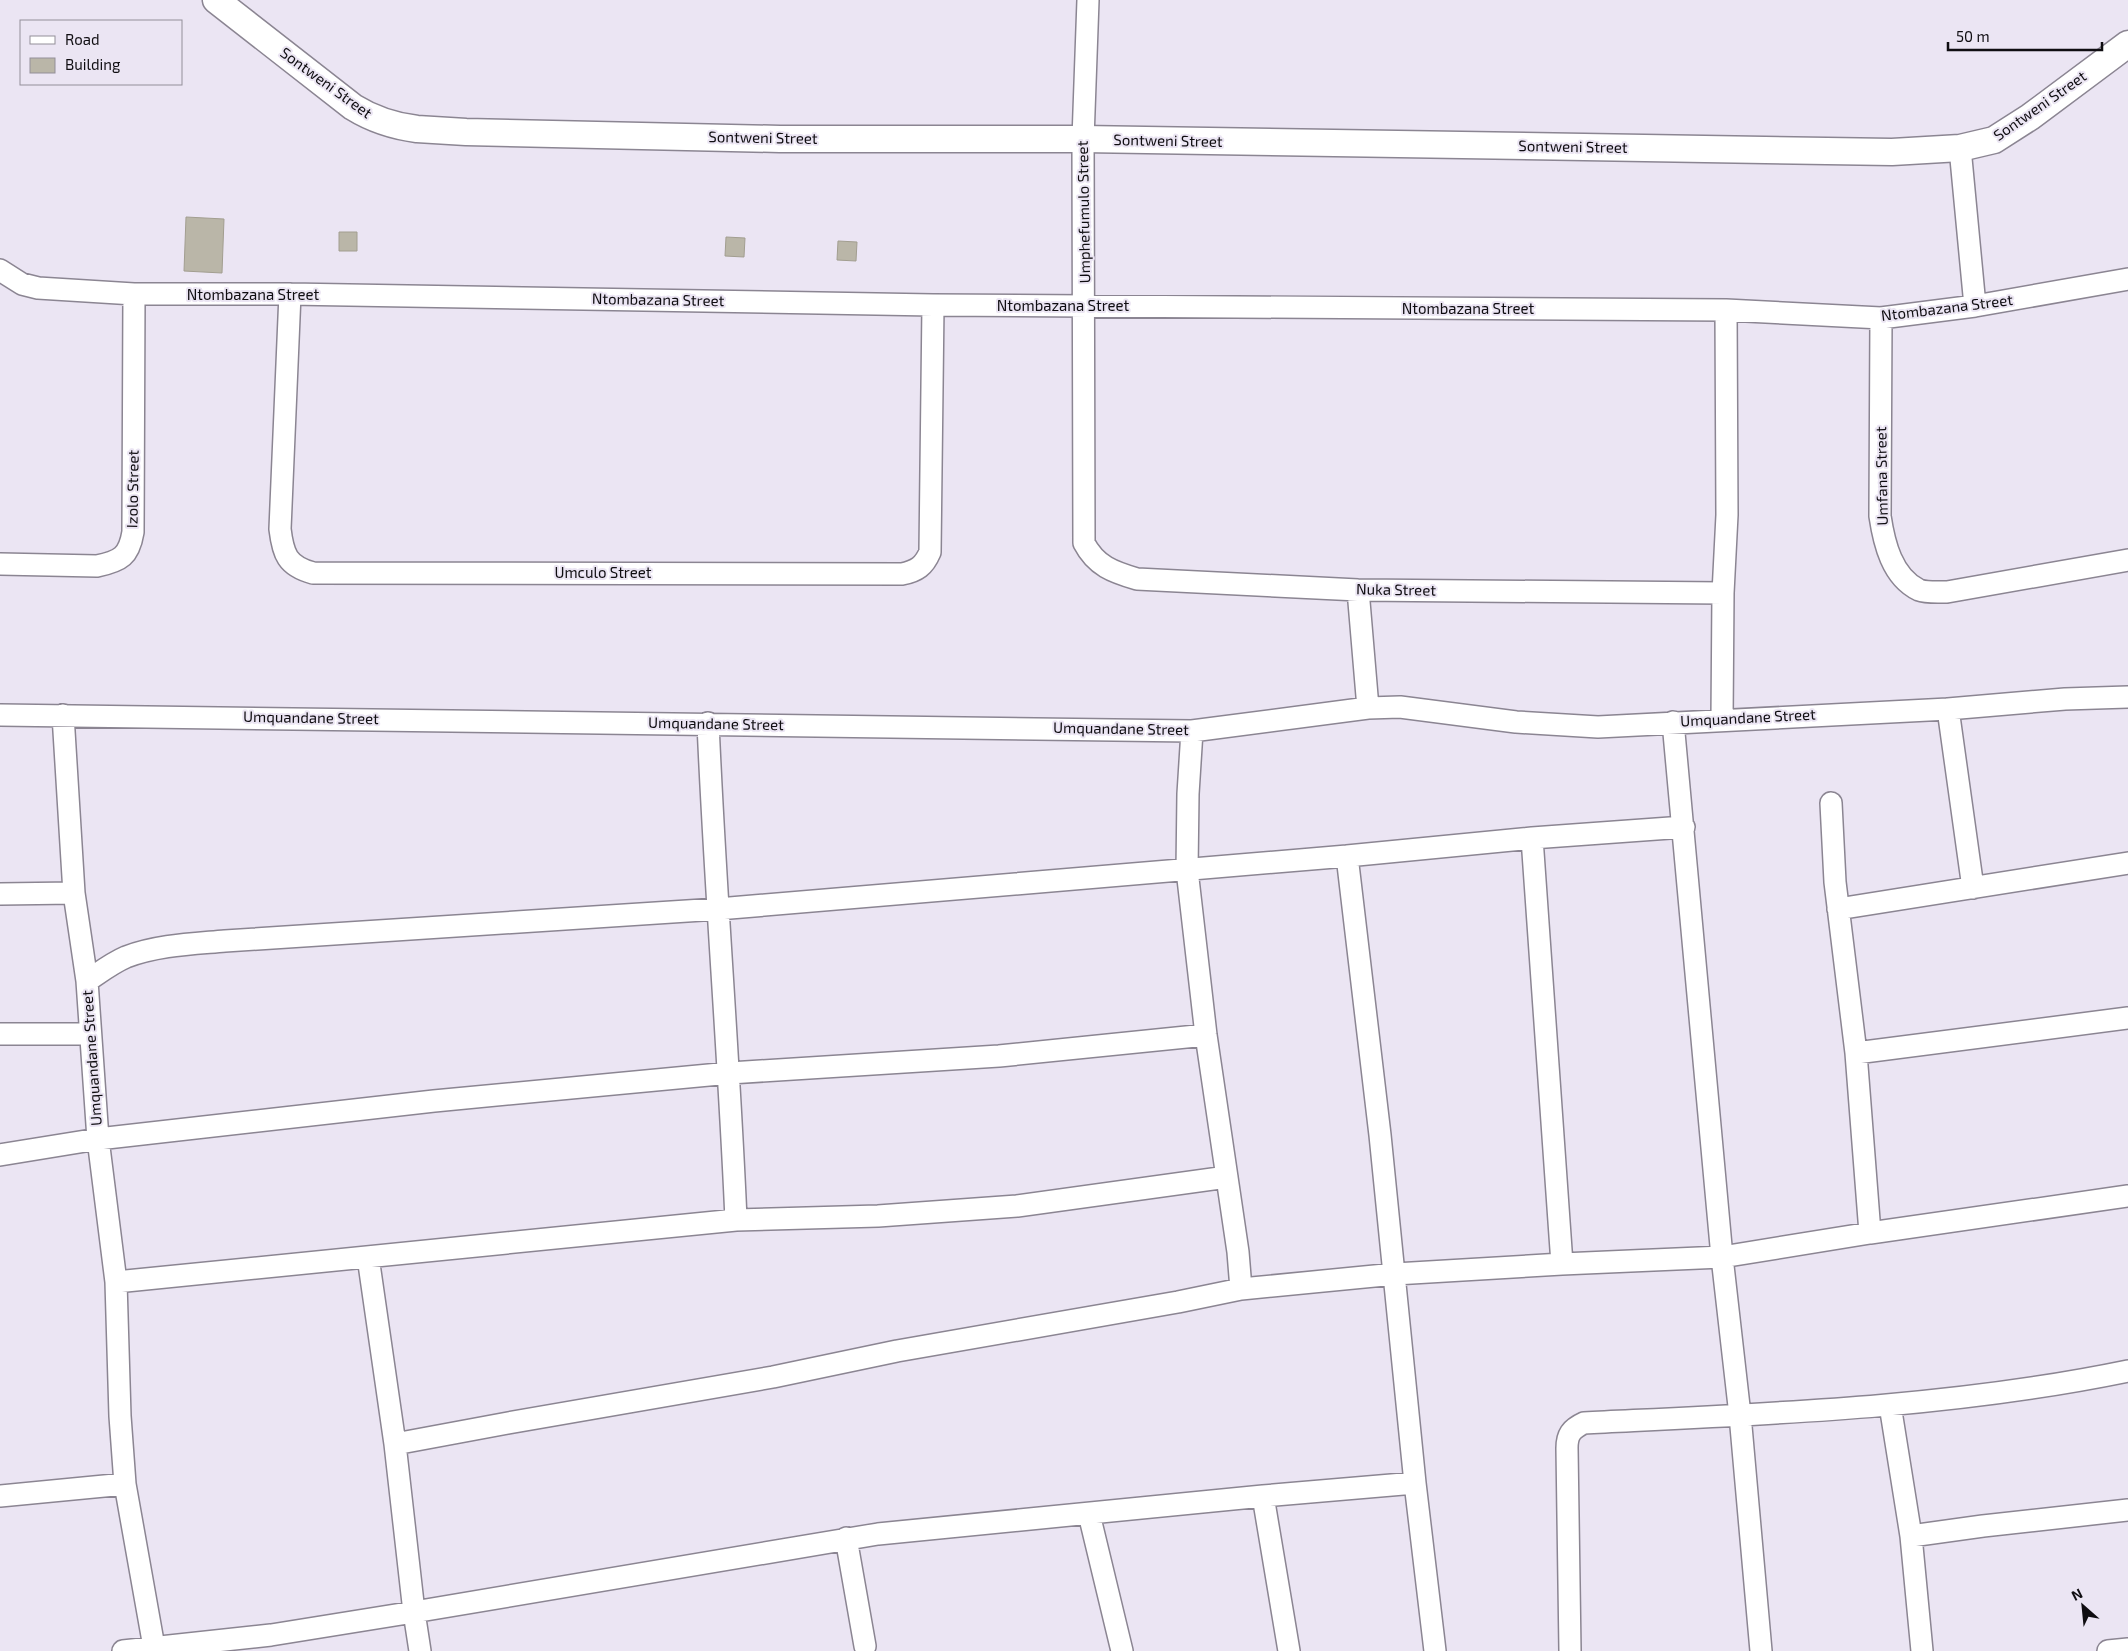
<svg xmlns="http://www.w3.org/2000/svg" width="2128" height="1651" viewBox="0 0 2128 1651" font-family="'Exo 2',sans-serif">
<rect width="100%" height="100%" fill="#ebe5f3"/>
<path fill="#bab6a8" stroke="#a29e90" d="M186,217L224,219L222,273L184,271Z
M339,232H357V251H339Z
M726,237L745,238L744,257L725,256Z
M838,241L857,242L856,261L837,260Z"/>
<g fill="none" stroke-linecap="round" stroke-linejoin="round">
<defs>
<path id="minor" d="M1088,0L1083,139L1084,543C1096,566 1113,572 1137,579L1358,590L1723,593
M1960,148L1975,306
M0,270L22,284L38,288L134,294H290L933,305L1726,310L1881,318L1975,306L2128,279
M290,294L280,529C283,554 287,566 313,573L902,574C917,571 924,566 930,552L933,305
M1881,318L1880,516C1884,543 1892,577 1919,590C1927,593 1938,592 1947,592L2128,560
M0,564L97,566C121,561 129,556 133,532L134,294
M1368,708L1400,707L1516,722L1598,727L1948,709L2065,699L2128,697
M1948,709L1973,888
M0,715L1192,731L1368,708L1358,590
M63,715L74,893L87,981L98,1139L116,1282L120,1416L125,1484L154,1647
M1722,719L1723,593L1727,515L1726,310
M1673,722L1722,1257L1740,1415L1761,1651
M1192,731L1188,794L1187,870L1206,1035L1238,1252L1241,1289
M1684,827L1532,838L1562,1264L1722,1257L1870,1233L1856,1053L1835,882L1831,803
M1347,856L1532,838
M0,894L74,893
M1838,909L2128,863
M87,981C99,973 112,963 126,957C158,945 192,944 225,941L718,909L1347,856L1380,1135L1415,1483L1435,1651
M0,1034H90
M1856,1053L2128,1018
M0,1155L98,1139L434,1101L730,1073L999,1056L1206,1035
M736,1220L878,1216L1017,1206L1227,1177
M1870,1233L2128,1196
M368,1257L395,1444L414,1612L420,1651
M116,1282L736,1220C729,1055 715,889 708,723
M1890,1405L1911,1536L1922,1651
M395,1444L508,1423L773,1377L897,1351L1178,1302L1241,1289L1395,1274L1562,1264
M0,1496L125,1484
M1089,1514L1122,1651
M1911,1536L1983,1526L2128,1510
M846,1538L865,1646
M123,1651L271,1635L414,1612L878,1534L1263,1496
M1289,1651L1263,1496L1415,1483
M1570,1651L1567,1448C1567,1435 1571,1429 1584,1423C1765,1414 1949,1408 2128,1371
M2108,1651L2128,1649"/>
<path id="tertiary" d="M216,0L353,107C374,120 393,126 417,129L466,132L780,139H1083L1892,152L1960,148L1994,140L2030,117L2128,44"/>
</defs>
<use href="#minor" stroke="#8b8592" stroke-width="24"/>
<use href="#tertiary" stroke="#8b8592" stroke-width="29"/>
<use href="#minor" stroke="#fff" stroke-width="21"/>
<use href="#tertiary" stroke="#fff" stroke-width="26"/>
</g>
<g text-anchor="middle" stroke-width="4" stroke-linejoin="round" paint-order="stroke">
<g font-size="15" fill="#0f0d11" stroke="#ebe5f3">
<text transform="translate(326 83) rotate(36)" y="5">Sontweni Street</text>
<text transform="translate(2040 106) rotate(-35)" y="5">Sontweni Street</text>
<text transform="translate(763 138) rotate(1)" y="5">Sontweni Street</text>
<text transform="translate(1168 141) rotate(1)" y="5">Sontweni Street</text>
<text transform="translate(1573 147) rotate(1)" y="5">Sontweni Street</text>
<text transform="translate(1084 212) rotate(-91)" y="5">Umphefumulo Street</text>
<text x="253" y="300">Ntombazana Street</text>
<text transform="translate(658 300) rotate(1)" y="5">Ntombazana Street</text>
<text x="1063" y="311">Ntombazana Street</text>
<text transform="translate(1947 308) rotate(-7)" y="5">Ntombazana Street</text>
<text x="1468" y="314">Ntombazana Street</text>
<text transform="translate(1882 476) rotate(-91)" y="5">Umfana Street</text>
<text transform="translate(133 489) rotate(-89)" y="5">Izolo Street</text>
<text x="603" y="578">Umculo Street</text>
<text transform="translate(1396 590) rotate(1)" y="5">Nuka Street</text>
<text transform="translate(311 718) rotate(1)" y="5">Umquandane Street</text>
<text transform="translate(1748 718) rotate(-3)" y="5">Umquandane Street</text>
<text transform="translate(716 724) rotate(1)" y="5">Umquandane Street</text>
<text transform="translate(1121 729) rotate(1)" y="5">Umquandane Street</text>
<text transform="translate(92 1058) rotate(-94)" y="5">Umquandane Street</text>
</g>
</g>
<rect x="20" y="20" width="162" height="65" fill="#ebe5f3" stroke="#938f99"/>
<rect x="30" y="36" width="25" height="8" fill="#ffffff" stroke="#938f99"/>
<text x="65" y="45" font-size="15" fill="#0f0d11">Road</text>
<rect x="30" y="58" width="25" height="15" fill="#bab6a8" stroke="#938f99"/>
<text x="65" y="70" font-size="15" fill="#0f0d11">Building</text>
<g transform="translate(2083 1606) rotate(333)" stroke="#ebe5f3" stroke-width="4" paint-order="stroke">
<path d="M0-4L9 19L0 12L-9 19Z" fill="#0f0d11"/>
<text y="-8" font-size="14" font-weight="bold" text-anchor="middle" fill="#0f0d11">N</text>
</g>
<path d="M1948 42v8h154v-8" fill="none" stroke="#0f0d11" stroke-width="2.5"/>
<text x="1956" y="42" font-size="15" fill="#0f0d11" stroke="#ebe5f3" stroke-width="4" paint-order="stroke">50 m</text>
</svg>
